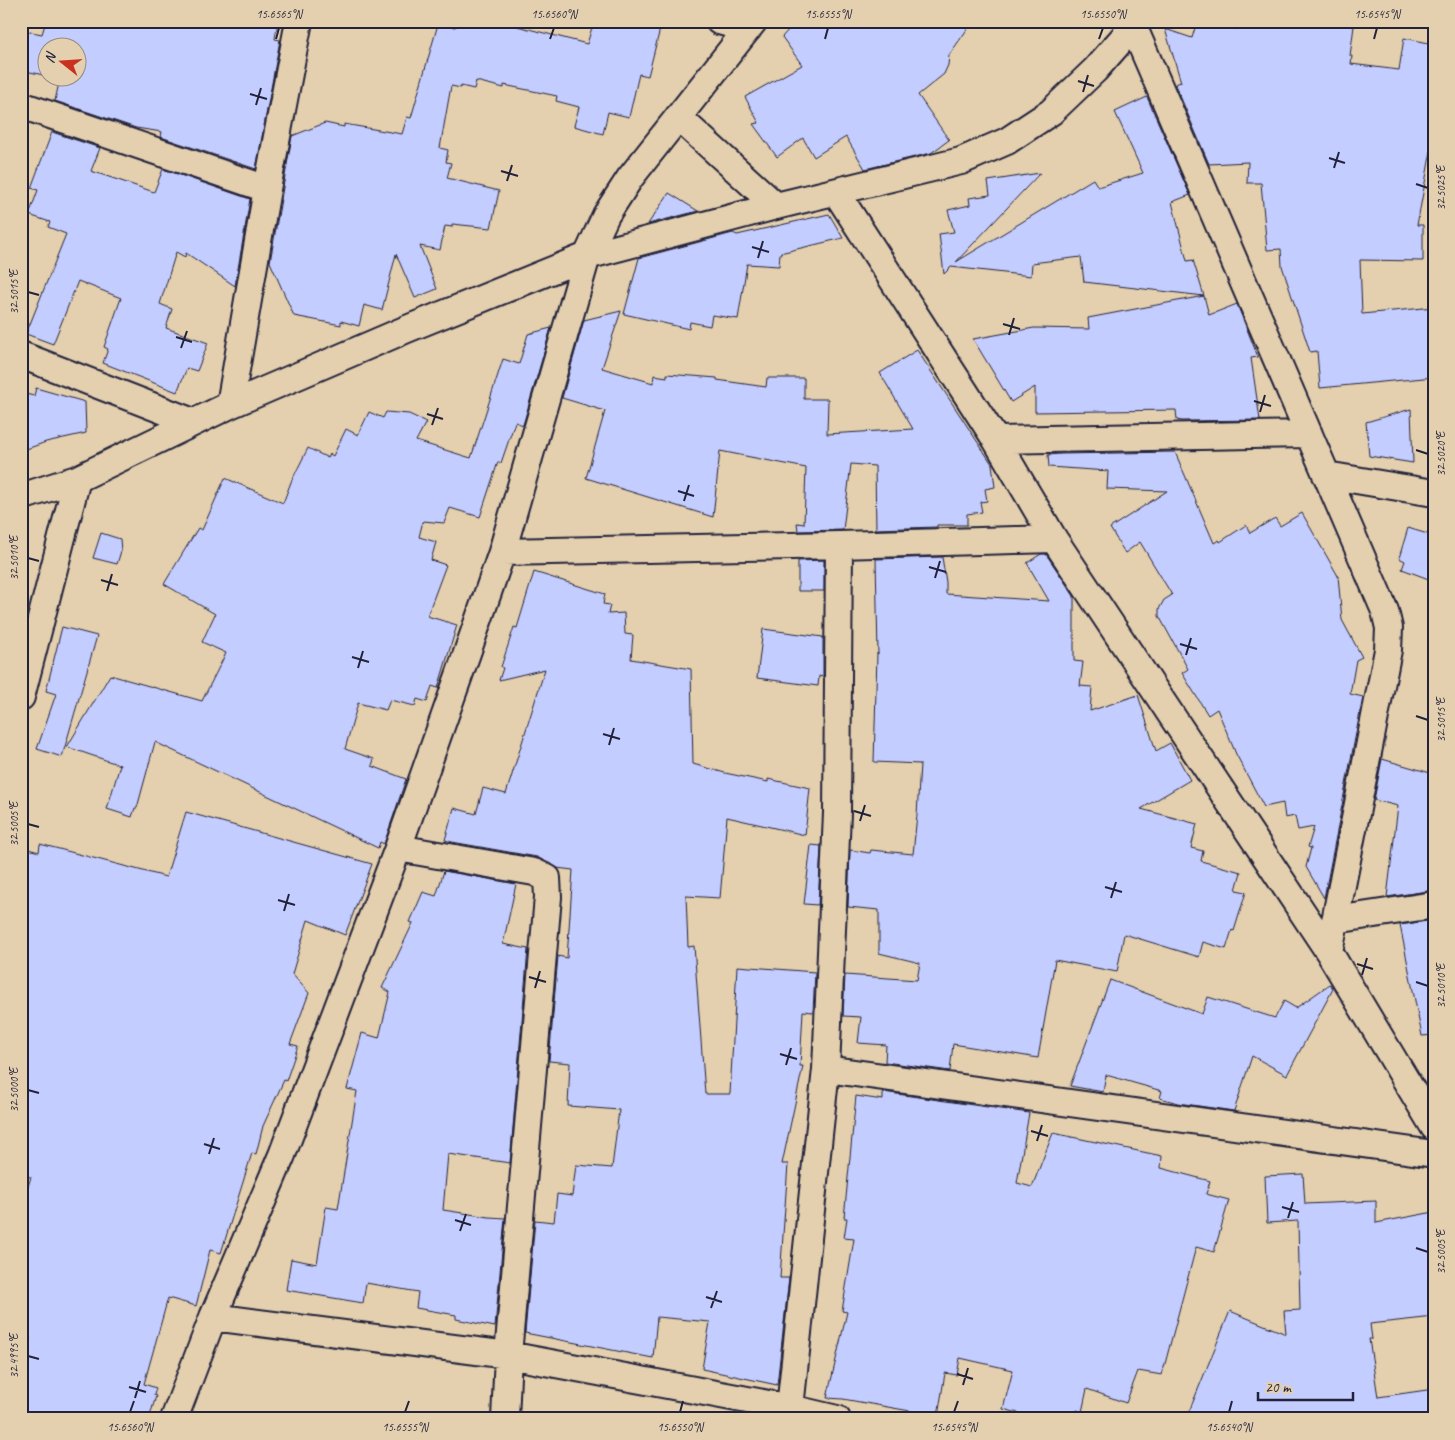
<svg xmlns="http://www.w3.org/2000/svg" width="1455" height="1440" viewBox="0 0 1455 1440" font-family="Caveat,sans-serif">
<rect width="100%" height="100%" fill="#e4d0af"/>
<filter id="ink" filterUnits="userSpaceOnUse"><feTurbulence type="fractalNoise" baseFrequency=".02" numOctaves="2"/><feDisplacementMap in="SourceGraphic" scale="10" xChannelSelector="R" yChannelSelector="G"/><feConvolveMatrix kernelMatrix="1 2 1 2 8 2 1 2 1" color-interpolation-filters="sRGB"/></filter>
<g filter="url(#ink)">
<path fill="#c4cdff" stroke="#22223b" d="M46,21H278L275,39L280,40L256,169L161,137L162,132L136,128L55,101L60,78H56H78V48H48V76L21,70V30L42,34Z
M463,21H518L517,26L587,44L594,21H630L660,29L648,76L639,74L629,117L608,112L603,134L574,126L579,107L556,101L557,96L504,85V88L476,81L474,89L461,86V88L451,86L440,148L448,150L446,162L451,163L447,178L499,191L491,228L452,224V227L445,226L440,250L420,246L437,289L415,298L396,254L382,310L364,305L359,326L341,321V325L294,316L270,262L292,136L325,123L344,127V124L402,134L407,117L411,118L438,24L455,27Z
M796,21H973L949,55L948,65L944,74L918,95L949,140L931,153L865,169L846,137L814,157L803,138L777,157L753,124L759,123L745,97L802,65L782,37Z
M1197,21H1209L1237,29L1238,21H1302L1354,26L1350,56H1352L1351,64L1399,70L1404,38L1434,44V135L1417,225H1423V261L1360,260L1362,314L1434,307V377L1320,388L1317,351L1310,352L1282,266L1281,249L1267,250L1261,183H1247L1248,162L1209,164L1175,84L1181,82L1165,29L1192,38Z
M1147,97L1190,195L1172,202L1187,261L1193,260L1204,296L1084,282L1081,257L1032,263L1031,276L951,267L944,274L939,234L954,232L948,210L970,205L969,198L990,195L988,181L1040,173L956,262L1093,179L1098,187L1143,173L1115,112Z
M52,132L100,148L91,171L154,192L163,169L250,199L235,286L186,253L185,257L176,252L160,304L172,309L166,328L208,343L197,371L187,368L177,392L103,363L108,349L104,347L121,298L78,281L53,344L26,334L66,234L48,227L50,222L29,215L38,190L31,188Z
M669,193L698,211L648,224Z
M829,214L843,238L780,253L779,266L747,264L738,319L712,315L710,326L690,322L689,329L624,314L639,258L733,233L737,235Z
M1204,296L1209,315L1237,304L1258,357L1251,358L1260,420L1182,421L1177,420L1176,410L1035,412V387L1011,402L973,339L1034,328L1089,329L1088,318Z
M621,311L602,368L653,383L654,375L667,377V374L717,378V380L766,387L767,378H804V399H828L827,434L913,429L880,373L917,350L992,464L995,487L985,489L987,501L980,502L982,512L967,514V525H937V527L876,529L875,466L851,464L843,530L798,531L797,523L804,524L806,468L720,451L713,517L586,478L605,411L562,398L584,320Z
M551,328L523,425L515,422L501,463L498,462L480,517L450,508L444,523L423,521L419,537L436,542L431,560L446,565L427,616L457,625L438,688L432,686L427,702L417,699L415,706L390,700L386,710L358,703L345,749L374,759L372,766L406,779L384,844L380,842L378,848L155,742L137,808H135L132,817L107,809L120,765L67,747L110,675L202,701L226,653L202,642L215,614L164,584L198,528L202,530L225,478L283,503L291,482L308,448L328,458L330,454L333,456L346,429L358,435L369,412L383,418L386,412L409,414L426,422L416,441L471,458L503,359L519,364L528,334Z
M36,388L85,402L86,433L46,442L21,451V393L34,396Z
M1411,409L1413,463L1369,456L1366,422Z
M1175,452L1214,543L1219,540L1220,542L1246,525L1250,533L1275,518L1280,526L1302,513L1338,576L1342,620L1362,657L1356,660L1350,694L1363,697L1324,898L1306,867L1311,848L1308,847L1314,827L1298,830L1295,816L1285,818L1283,803L1264,807L1236,754L1217,709L1208,715L1182,673L1188,669L1159,616V609L1164,600L1172,595L1140,542L1125,553L1110,528L1167,491L1107,489L1108,471L1049,467L1048,455L1061,454Z
M1408,528L1434,536V581L1402,569L1405,561L1399,558Z
M101,533L120,539L121,551L117,564L93,558Z
M1041,554H1046L1074,596V661L1083,662L1080,686L1092,687L1090,711L1138,695L1156,751L1170,743L1190,780L1141,809L1197,824L1191,848L1203,851L1201,861L1241,872L1236,890L1246,892L1234,931L1232,930L1226,949L1203,942L1199,957L1124,934L1117,972L1055,960L1038,1058L953,1044L950,1071L885,1062L886,1045L858,1043L861,1017L843,1016L845,975L917,980L920,963L879,953V910L848,907L850,850L870,853L871,850L913,854L917,815L920,764L874,762L877,653L878,654L876,559L942,557L946,582V594L1049,601L1027,563Z
M824,560V591H798V561Z
M534,572L605,594L603,604L610,605L608,614L624,613L625,634L633,635L631,659L691,669L693,764L725,773L768,782V779L810,788L805,835L727,817L720,898L686,896L688,947L694,946L705,1094H730L737,966L815,972L813,1012L803,1011L800,1066H803L782,1164H788L780,1278H789L777,1385L702,1369L710,1322L657,1317L653,1358L525,1333L535,1220L554,1222L557,1194L572,1196L576,1165L612,1168L619,1110L568,1106L570,1063L549,1061L558,956L567,958L573,870L557,868L537,857L452,842L445,840L454,808L476,814L483,788L506,794L545,669L499,680L503,668L501,667L514,627L517,628Z
M62,627L97,636L62,757L37,749L56,694L46,691Z
M763,629L823,637V677L819,676L818,686L757,678Z
M1382,759L1434,774V890L1387,897L1398,806L1374,800Z
M186,812L372,864L345,935L308,920L292,974L309,993L290,1044L298,1046L286,1081L284,1080L263,1126L256,1154L252,1153L221,1253L210,1250L196,1306L168,1298L144,1384L156,1388L154,1395L156,1396L149,1419H21V1375L30,1337L21,1336V1208L31,1177L21,1176V847L39,852L40,844L166,877Z
M811,845L821,846L818,905L804,904Z
M444,871L516,884L503,944L528,949L510,1163L448,1154L443,1210L489,1217L505,1218L495,1327L456,1319V1315L416,1308L418,1292L366,1283L363,1303L286,1290L291,1259L317,1264L326,1207L338,1209L357,1091L347,1089L362,1033L379,1038L390,992L382,988L413,923L410,922L423,892L436,896Z
M1434,920V1035L1422,1036L1400,925Z
M1110,980L1202,1014L1208,997L1275,1018L1284,1001L1296,1008L1330,984L1333,989L1287,1075L1252,1056L1234,1111L1178,1103L1160,1098L1162,1091L1106,1075L1103,1092L1070,1086Z
M883,1092L1029,1113L1017,1183L1032,1187L1053,1133L1162,1156L1161,1168L1210,1181L1206,1194L1229,1200L1214,1252L1196,1247L1162,1375L1138,1371L1126,1403L1087,1389L1082,1412L1077,1410L1075,1419H1041L1003,1409L1013,1370L960,1358L957,1375L945,1373L938,1416L843,1399L827,1398L847,1312L842,1311L854,1239L844,1238L847,1218H844L856,1096L883,1100Z
M1303,1174L1305,1204L1376,1201V1223L1434,1212V1317L1370,1324L1372,1339H1369L1378,1397L1434,1389V1419H1186L1230,1311L1286,1334L1284,1311L1300,1310L1298,1221L1267,1223L1265,1176Z"/>
<g fill="none" stroke-linecap="round" stroke-linejoin="round">
<defs>
<path id="minor" d="M719,21L748,29
M1134,28L1385,611L1389,628L1388,650L1329,952
M21,105L267,189
M678,117L776,206
M836,192L996,440L1054,539L1329,952L1434,1127
M21,355L193,422
M230,405L267,189L299,21
M996,440L1309,434
M1326,475L1434,493
M21,497L77,479L230,405L407,329L587,256L776,206L961,161L1007,141L1051,112L1095,70L1138,21
M502,552L839,545L1054,539
M21,697L77,479
M398,848L534,872L547,878L548,897L508,1355L505,1419
M1335,920L1434,905
M826,1069L1434,1154
M213,1317L508,1355L790,1408L837,1419
M790,1408L826,1069L837,813L839,545
M174,1419L213,1317L282,1155L398,848L467,653L502,552L587,256L606,215L630,178L754,21"/>
</defs>
<use href="#minor" stroke="#22223b" stroke-width="30"/>
<use href="#minor" stroke="#e4d0af" stroke-width="26"/>
</g>
</g>
<path fill="none" stroke="#22223b" stroke-width="2" d="M276,39L279,28M550,39L554,28M825,39L828,28M1099,39L1103,28M1374,39L1377,28M1078,81L1094,86M1083,92L1088,75M250,94L267,99M256,105L261,88M1329,158L1345,163M1334,168L1339,152M501,171L518,176M507,181L512,165M1416,184L1428,188M752,247L769,252M758,258L763,241M28,292L39,295M1003,324L1020,329M1009,335L1014,318M176,337L192,342M181,348L187,331M1254,401L1271,406M1260,412L1265,395M427,414L443,419M432,425L438,408M1416,450L1428,454M678,491L694,496M684,501L689,485M28,558L39,561M929,567L946,572M935,578L940,561M101,580L118,585M107,591L112,574M1180,644L1197,649M1186,655L1191,638M352,657L369,662M358,668L363,651M1416,716L1428,720M603,734L620,739M609,745L614,728M854,811L871,816M860,821L865,805M28,824L39,827M1105,887L1122,892M1111,898L1116,882M278,900L295,905M284,911L289,894M1357,964L1373,969M1362,975L1367,958M529,977L546,982M1416,982L1428,986M535,988L540,971M780,1054L797,1059M786,1065L791,1048M28,1090L39,1093M1031,1131L1048,1136M1037,1141L1042,1125M204,1144L220,1149M209,1154L214,1138M1282,1207L1299,1212M1288,1218L1293,1202M455,1220L471,1225M460,1231L466,1214M1416,1248L1428,1252M706,1297L722,1302M711,1308L717,1291M28,1356L39,1359M957,1374L973,1379M963,1385L968,1368M129,1387L146,1392M135,1398L140,1381M130,1412L134,1401M405,1412L409,1401M680,1412L683,1401M954,1412L958,1401M1229,1412L1232,1401"/>
<rect width="1455" height="1440" fill="none" stroke="#e4d0af" stroke-width="55"/>
<g transform="translate(62 62) rotate(287)"><circle r="24" fill="#e4d0af" stroke="#968a81"/>
<path d="M0-4L9 19L0 12L-9 19Z" fill="#c8321e"/>
<text y="-8" font-size="14" font-weight="bold" text-anchor="middle" fill="#22223b">N</text>
</g>
<path d="M1258 1392v8h95v-8" fill="none" stroke="#22223b" stroke-width="2.5"/>
<text x="1265" y="1392" font-size="15" fill="#22223b" stroke="#e4d0af" stroke-width="4" paint-order="stroke">20 m</text>
<rect x="28" y="28" width="1400" height="1384" fill="none" stroke="#22223b" stroke-width="2"/>
<g font-size="12" text-anchor="middle" fill="#22223b">
<text x="279" y="18">15.6565°N</text>
<text x="554" y="18">15.6560°N</text>
<text x="828" y="18">15.6555°N</text>
<text x="1103" y="18">15.6550°N</text>
<text x="1377" y="18">15.6545°N</text>
<text transform="translate(1441 188) rotate(-90)" y="4">32.5025°E</text>
<text transform="translate(14 292) rotate(-90)" y="4">32.5015°E</text>
<text transform="translate(1441 454) rotate(-90)" y="4">32.5020°E</text>
<text transform="translate(14 558) rotate(-90)" y="4">32.5010°E</text>
<text transform="translate(1441 720) rotate(-90)" y="4">32.5015°E</text>
<text transform="translate(14 824) rotate(-90)" y="4">32.5005°E</text>
<text transform="translate(1441 986) rotate(-90)" y="4">32.5010°E</text>
<text transform="translate(14 1090) rotate(-90)" y="4">32.5000°E</text>
<text transform="translate(1441 1252) rotate(-90)" y="4">32.5005°E</text>
<text transform="translate(14 1356) rotate(-90)" y="4">32.4995°E</text>
<text x="130" y="1431">15.6560°N</text>
<text x="405" y="1431">15.6555°N</text>
<text x="680" y="1431">15.6550°N</text>
<text x="954" y="1431">15.6545°N</text>
<text x="1229" y="1431">15.6540°N</text>
</g>
</svg>
